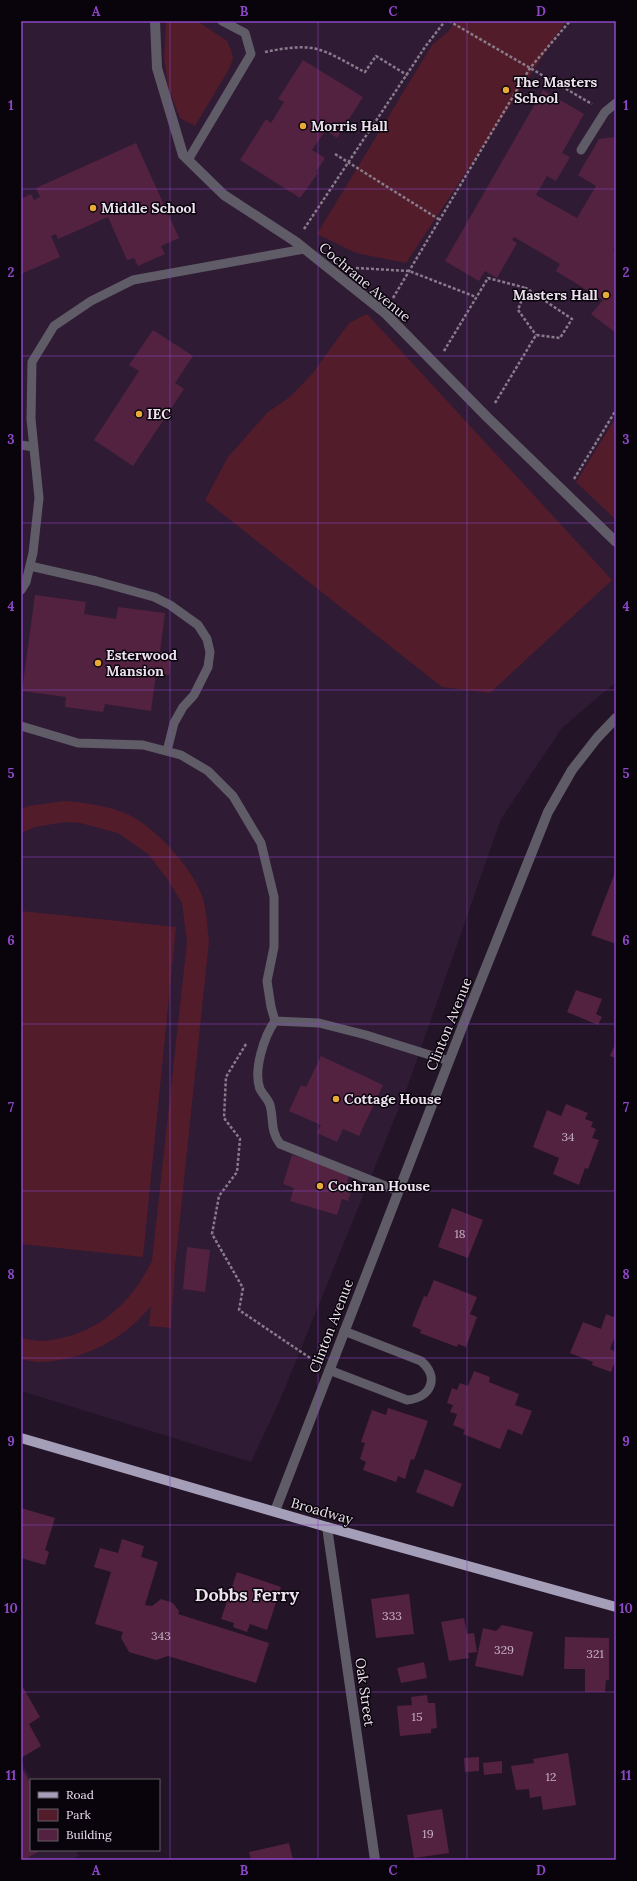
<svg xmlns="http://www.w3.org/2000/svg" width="637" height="1881" viewBox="0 0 637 1881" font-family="Lora,serif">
<rect width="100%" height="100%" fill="#241428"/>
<path fill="#2f1b34" d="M21,21H616V682L562,728L501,819L407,1088L280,1400L251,1462L21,1391Z
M21,1762L32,1780L31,1850H75L79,1856L70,1860H21Z"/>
<path fill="#531c2a" d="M168,21H197L227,41L231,50L233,59L229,69L195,126L180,118L168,87L164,57L166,23Z
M455,21H566L406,263L356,253L317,234L432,45L449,31Z
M367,314L612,580L490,693L442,687L205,500L228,457L268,412L290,397L312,374L349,323Z
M616,417V520L576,482Z
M64,801C82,802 110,806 127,814C155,827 192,867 202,896C207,909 207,927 209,941L175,1266L171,1328L149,1326L151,1306C124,1339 85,1360 42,1362C36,1363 28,1360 21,1359V1338C28,1339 36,1341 42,1341C94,1337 130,1306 152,1261L187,942L182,903L168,880L148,854L118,833L80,823L65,822L35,827L21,833V809L29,806Z
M21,911L176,927L143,1257L21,1244Z"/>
<path fill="#542241" d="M303,60L363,97L337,138L326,130L312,150L325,158L316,172L318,173L300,198L240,160L266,119L271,123L284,102L278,99Z
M543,90L584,114L562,153L570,157L556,181L547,176L536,195L577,218L596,186L578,175L599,139L616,137V245L613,250L616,253V333L591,314L603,300L556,271L560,264L514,237L512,240L517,243L497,278L485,271L479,281L445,261Z
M136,143L179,238L161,246L165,254L138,266L134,258L127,260L108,217L58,239L56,234L51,236L60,257L21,274V199L31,194L34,200L40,197L36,188Z
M153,330L193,356L175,383L184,389L133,466L94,440L139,371L129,365Z
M35,595L86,602L84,614L116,619L118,607L165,613L160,652L172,653L169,675L156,673L151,711L105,704L103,712L65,707L66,697L22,691Z
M616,870V944L591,935Z
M576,990L602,999L596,1014L602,1017L598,1025L567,1012Z
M616,1042V1058L610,1056Z
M321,1056L383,1085L359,1136L343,1129L337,1142L317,1133L321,1125L289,1111L301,1085L306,1087Z
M566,1104L588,1113L585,1119L593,1122L591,1127L596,1129L592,1138L599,1140L588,1169L585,1168L579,1185L553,1174L559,1158L533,1147L547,1110L561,1116Z
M292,1155L350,1173L347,1182L353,1184L348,1201L342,1199L337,1215L290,1201L294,1188L283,1184Z
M452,1208L483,1220L468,1258L438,1247Z
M187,1247L210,1250L205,1292L183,1289Z
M434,1280L477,1297L470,1314L477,1317L466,1347L458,1344L457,1347L420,1333L421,1330L412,1326L424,1296L427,1297Z
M606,1314L616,1318V1334L610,1349L616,1352V1359L611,1372L592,1365L593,1362L570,1353L583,1322L601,1329Z
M474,1371L490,1377L489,1382L519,1394L515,1405L532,1411L522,1435L508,1429L500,1449L463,1434L465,1430L453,1425L457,1414L450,1412L453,1405L447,1403L452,1388L457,1390L460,1383L468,1386Z
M388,1408L428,1421L414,1460L411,1459L405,1479L398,1476L396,1482L363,1470L366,1462L360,1459L365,1443L361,1442L372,1410L386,1415Z
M425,1469L462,1484L453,1507L416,1492Z
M21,1508L55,1518L45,1550L49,1552L45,1565L21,1558Z
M122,1539L144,1546L141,1557L158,1562L145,1605L152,1606L161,1599L173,1603L179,1611L178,1614L269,1643L256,1683L168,1656L156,1660L129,1652L121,1638L123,1632L95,1624L111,1572L94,1567L100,1548L118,1553Z
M237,1572L281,1587L267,1630L250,1624L247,1632L233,1627L234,1623L221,1619Z
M409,1594L414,1634L376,1638L371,1599Z
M464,1618L467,1634L474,1633L477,1652L468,1653L469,1658L449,1661L441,1622Z
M502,1625L533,1632L523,1676L475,1666L483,1628L496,1631Z
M565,1637L609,1638V1680H606L605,1692H585V1669H564Z
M424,1662L427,1678L401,1683L397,1668Z
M21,1684L40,1717L29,1724L41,1746L21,1758Z
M427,1695L428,1703H435L437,1728L431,1729V1733L400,1736L397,1706L412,1705L411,1697Z
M568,1753L576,1805L543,1810L541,1796L530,1798L529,1789L516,1790L511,1766L534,1763L533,1759Z
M479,1757V1771L465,1772L464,1758Z
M502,1761V1773L484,1775L483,1763Z
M21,1767L31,1784V1850H41L24,1860H21Z
M442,1809L449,1853L414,1858L407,1815Z
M289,1843L293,1860H251L249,1852Z"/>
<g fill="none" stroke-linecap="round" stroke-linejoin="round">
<path stroke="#887b8b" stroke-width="2.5" stroke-dasharray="3 2" stroke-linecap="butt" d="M449,21L592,104
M265,52C280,49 296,46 312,48C330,51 348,64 365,72L376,56L407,75
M335,154L440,220
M304,229L425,47L445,21
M356,268L409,271L476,297
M393,298L530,68L570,21
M444,351L488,278L526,288
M495,403L536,335L560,338L572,319L526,288L518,310L536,335
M574,479L616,410
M246,1044L226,1077L224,1118L240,1139L237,1172L219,1196L212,1234L243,1288L239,1310L316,1362"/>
<path stroke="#5f5c68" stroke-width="9" d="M581,150L605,112L616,103
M188,160L251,54L245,33L222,21
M21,445L34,447
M30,566L96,581L154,597L170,605L198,625L207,639L210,652L208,667L194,695L183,707L174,723L167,751
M21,590L26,582L33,553L39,498L31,419L32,362L54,326L91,301L133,280L304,249
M21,726L78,743L143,745L181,755L208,771L233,796L261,843L274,897V947L267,981L271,1007L275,1021L319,1023L366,1035L449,1061
M275,1021C264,1036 253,1071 260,1089C263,1095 268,1099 270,1105C274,1121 270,1130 280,1144L398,1191
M329,1370L407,1400C431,1398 440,1377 421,1361L344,1331"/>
<path stroke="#5f5c68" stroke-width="10" d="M155,21L157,68L183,155L224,195L296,242L385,313L487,417L616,542
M275,1511L461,1030L548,812L572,770L597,738L616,718
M327,1527L375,1860"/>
<path stroke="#a49eb8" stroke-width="10" d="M21,1438L327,1527L616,1607"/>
</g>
<path fill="none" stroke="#8c47c6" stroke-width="1" stroke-opacity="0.55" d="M170,21V1860M318,21V1860M467,21V1860M21,189H616M21,356H616M21,523H616M21,690H616M21,857H616M21,1024H616M21,1191H616M21,1358H616M21,1525H616M21,1692H616"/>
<g fill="#e8ab37" stroke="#09040b" stroke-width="1.5">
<circle cx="506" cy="90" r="4"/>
<circle cx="303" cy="126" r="4"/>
<circle cx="93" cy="208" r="4"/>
<circle cx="606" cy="295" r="4"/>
<circle cx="139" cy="414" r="4"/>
<circle cx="98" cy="663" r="4"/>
<circle cx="336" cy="1099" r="4"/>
<circle cx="320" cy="1186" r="4"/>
</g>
<g text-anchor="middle" stroke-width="3" stroke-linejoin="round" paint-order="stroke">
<g font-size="12" fill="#c6b1c3">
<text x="568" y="1141">34</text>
<text x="460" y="1238">18</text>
<text x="392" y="1620">333</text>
<text x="161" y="1640">343</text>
<text x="504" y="1654">329</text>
<text x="595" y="1658">321</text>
<text x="417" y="1721">15</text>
<text x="551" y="1781">12</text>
<text x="428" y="1838">19</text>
</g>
<g font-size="14" font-weight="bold" fill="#ece1ee" stroke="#09040b" text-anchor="start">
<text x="514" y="87">The Masters<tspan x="514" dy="16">School</tspan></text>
<text x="311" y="131">Morris Hall</text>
<text x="101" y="213">Middle School</text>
<text x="598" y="300" text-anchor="end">Masters Hall</text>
<text x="147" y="419">IEC</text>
<text x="106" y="660">Esterwood<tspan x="106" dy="16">Mansion</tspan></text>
<text x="344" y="1104">Cottage House</text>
<text x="328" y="1191">Cochran House</text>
</g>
<g font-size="14" fill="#ece1ee" stroke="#09040b">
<text transform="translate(365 282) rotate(40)" y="5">Cochrane Avenue</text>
<text transform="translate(449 1024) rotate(-68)" y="5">Clinton Avenue</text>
<text transform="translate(331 1326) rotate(-69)" y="5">Clinton Avenue</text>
<text transform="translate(322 1511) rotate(16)" y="5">Broadway</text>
<text transform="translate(365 1692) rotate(82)" y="5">Oak Street</text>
</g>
<g font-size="18" font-weight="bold" fill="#ece1ee" stroke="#09040b">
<text x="247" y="1601">Dobbs Ferry</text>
</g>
</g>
<rect width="637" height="1881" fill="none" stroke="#09040b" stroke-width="44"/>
<rect x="30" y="1779" width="130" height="72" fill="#09040b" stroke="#645c66"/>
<rect x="38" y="1792" width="20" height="6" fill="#a49eb8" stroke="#645c66"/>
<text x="66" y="1799" font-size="12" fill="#ece1ee">Road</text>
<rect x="38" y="1809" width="20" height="12" fill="#531c2a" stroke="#645c66"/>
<text x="66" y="1819" font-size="12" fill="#ece1ee">Park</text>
<rect x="38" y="1829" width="20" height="12" fill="#542241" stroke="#645c66"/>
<text x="66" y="1839" font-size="12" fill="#ece1ee">Building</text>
<rect x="22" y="22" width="593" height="1837" fill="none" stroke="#8c47c6" stroke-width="1.5"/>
<g font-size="13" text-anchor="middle" font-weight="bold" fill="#8c47c6">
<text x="96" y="16">A</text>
<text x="244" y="16">B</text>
<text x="393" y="16">C</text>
<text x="541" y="16">D</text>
<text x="11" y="110">1</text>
<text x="626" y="110">1</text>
<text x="11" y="277">2</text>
<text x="626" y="277">2</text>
<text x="11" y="444">3</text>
<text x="626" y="444">3</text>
<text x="11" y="611">4</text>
<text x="626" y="611">4</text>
<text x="11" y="778">5</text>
<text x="626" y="778">5</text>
<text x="11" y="945">6</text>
<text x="626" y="945">6</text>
<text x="11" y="1112">7</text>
<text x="626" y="1112">7</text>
<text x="11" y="1279">8</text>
<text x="626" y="1279">8</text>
<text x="11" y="1446">9</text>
<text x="626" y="1446">9</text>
<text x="11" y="1613">10</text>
<text x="626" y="1613">10</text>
<text x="11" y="1780">11</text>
<text x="626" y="1780">11</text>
<text x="96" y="1875">A</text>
<text x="244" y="1875">B</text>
<text x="393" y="1875">C</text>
<text x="541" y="1875">D</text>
</g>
</svg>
